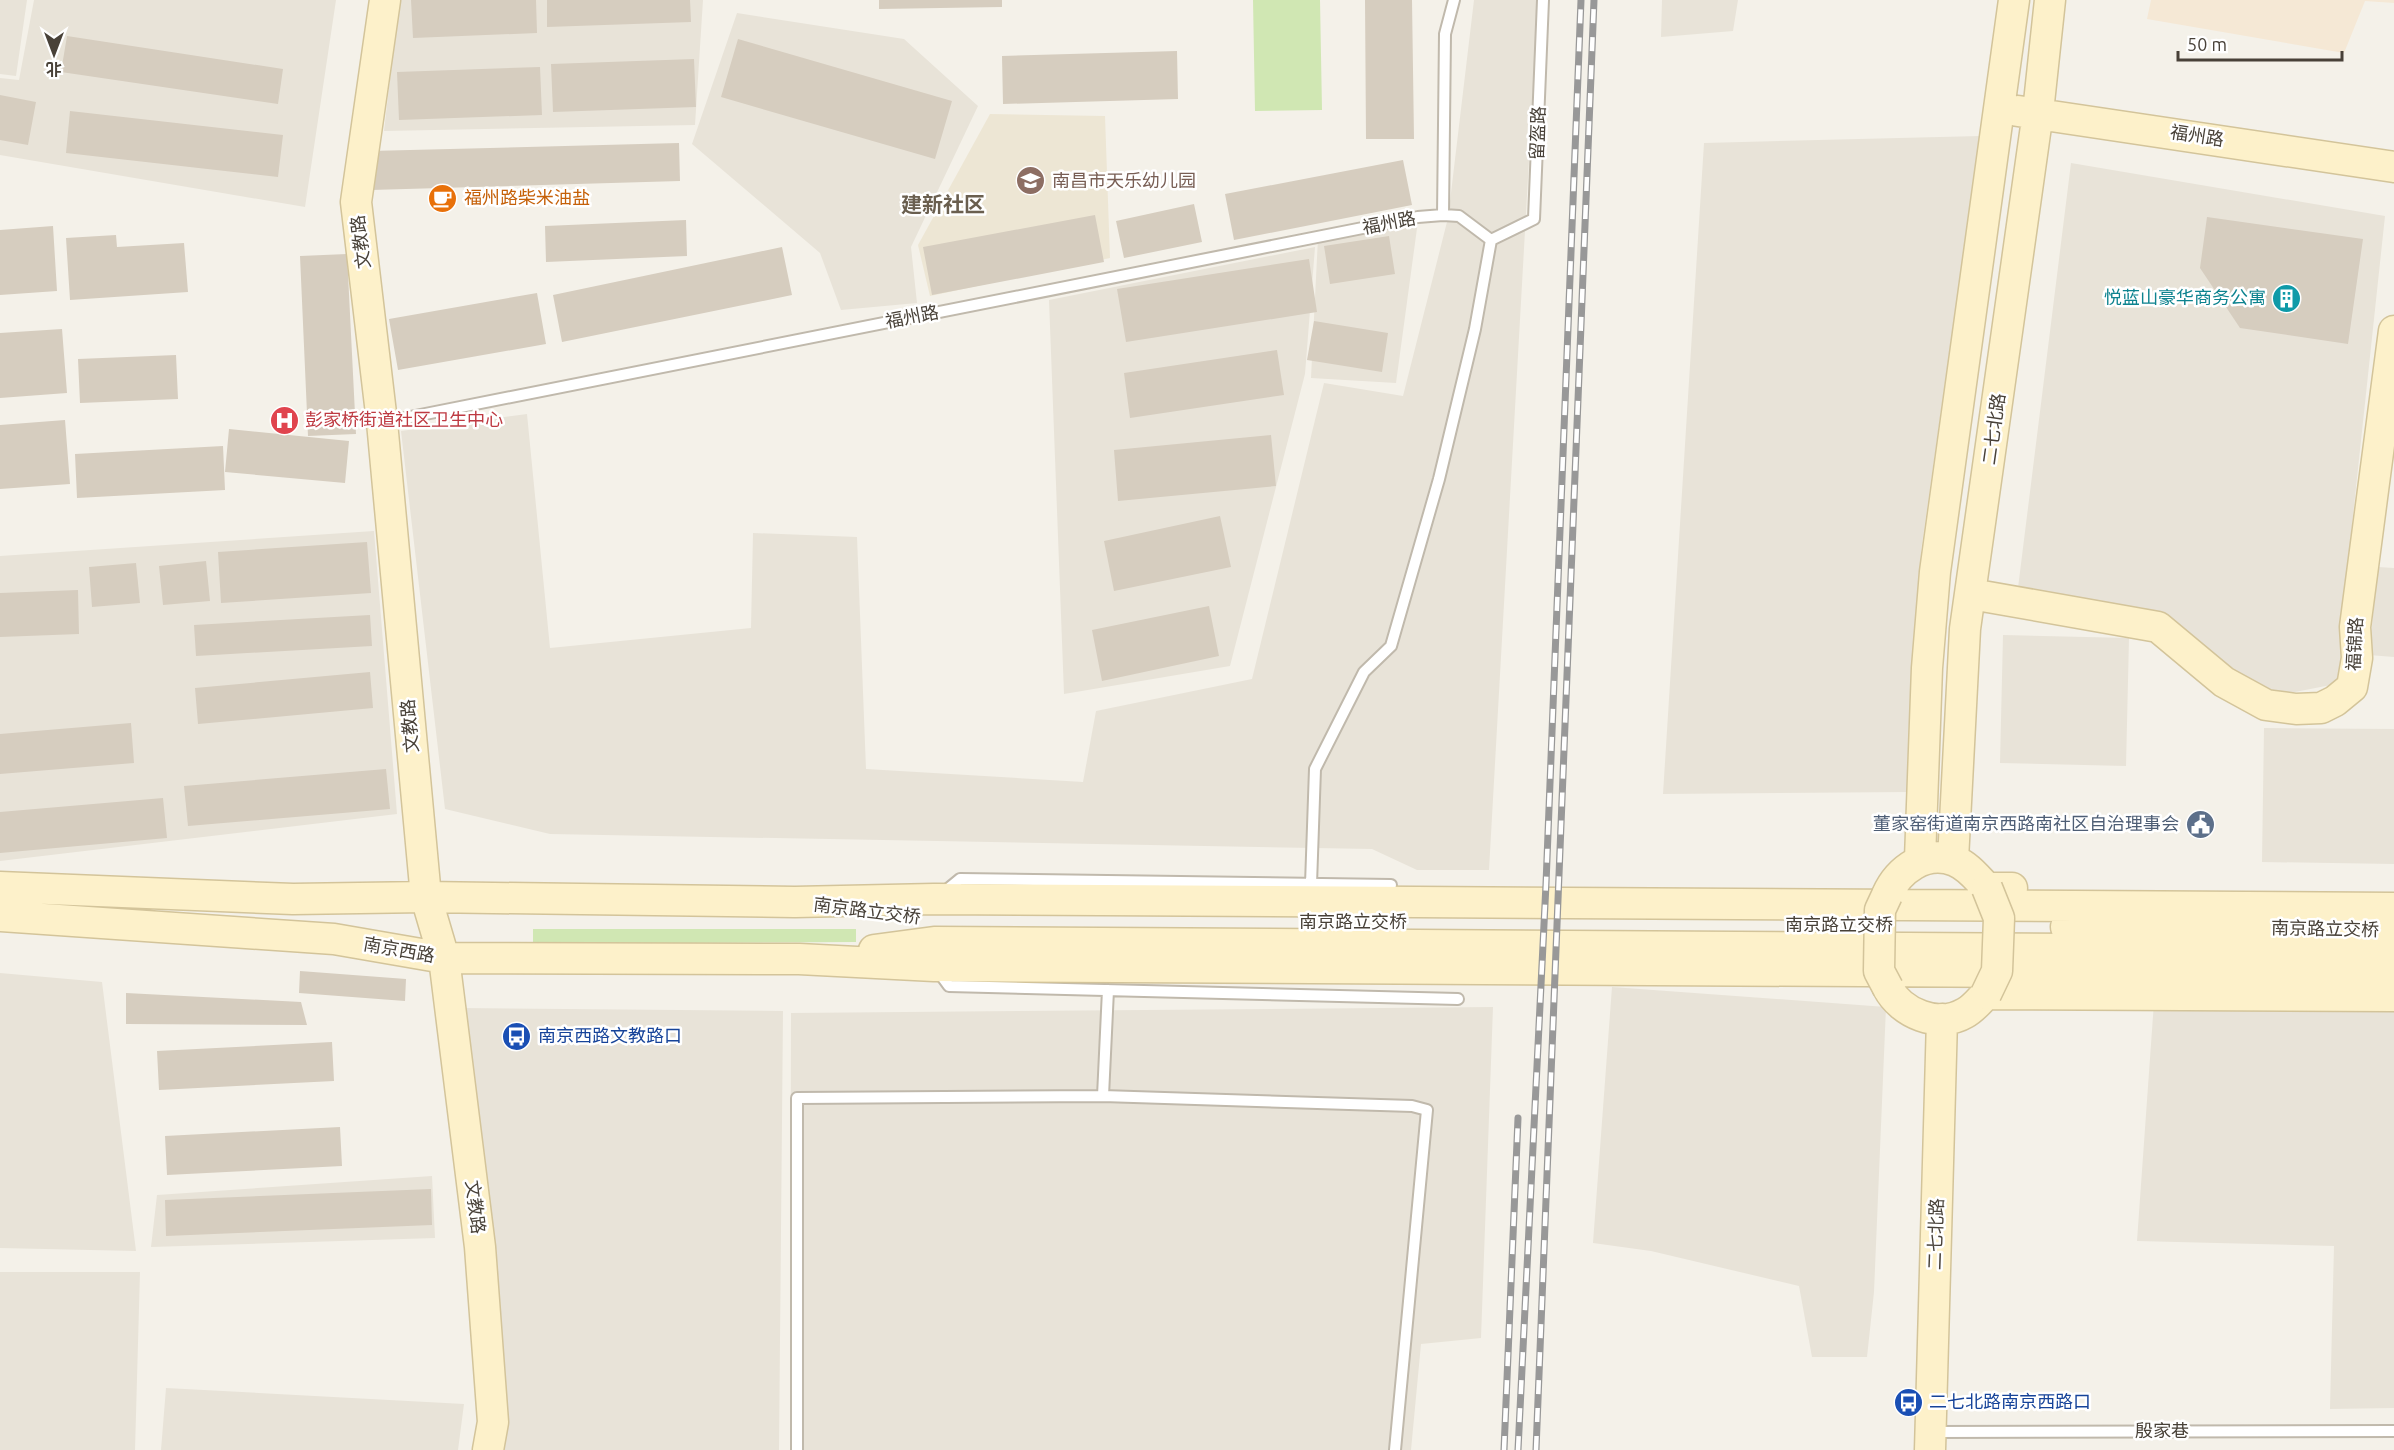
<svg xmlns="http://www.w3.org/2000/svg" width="2394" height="1450" viewBox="0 0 2394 1450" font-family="Ubuntu,'Noto Sans SC',sans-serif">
<rect width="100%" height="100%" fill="#f4f1e9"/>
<path fill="#e8e3d8" d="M0,0H27L16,76L0,74Z
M34,0H336L305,207L0,155V78L19,80Z
M399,0H703L695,125L384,131Z
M1474,0H1538L1489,870H1417L1372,849L550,834L445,809L401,431L527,414L550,648L751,628L753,533L857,537L866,769L1083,782L1096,711L1252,679L1324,383L1403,396L1448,218Z
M1662,0H1738L1733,31L1661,37Z
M737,13L904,39L978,106L911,247L917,303L841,310L820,253L692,144Z
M1980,136L1921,551L1910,792L1663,794L1704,143Z
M2071,163L2385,216L2349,553L2341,683L2280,695L2237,676L2145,608L2017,596Z
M1418,221L1396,383L1311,378L1318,238Z
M1315,247L1305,374L1230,666L1064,694L1049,300Z
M374,531L397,814L0,861V556Z
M2378,567L2394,568V657L2369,655Z
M2003,635L2129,638L2126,766L2000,763Z
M2264,728L2394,729V864L2262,862Z
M0,973L102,982L136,1251L0,1248Z
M1612,987L1886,1007L1874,1292L1867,1357H1812L1799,1286L1651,1251L1593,1243Z
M2154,1002H2394V1408L2330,1409L2334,1246L2137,1241Z
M1493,1007L1481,1338L1421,1344L1411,1450H790L791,1013Z
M460,1008L783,1011L779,1450H497Z
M432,1176L435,1238L151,1247L157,1195Z
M0,1272H140L135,1450H0Z
M166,1388L464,1404L458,1450H161Z"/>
<path fill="#f5e8d5" d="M2151,0H2394V3L2365,1L2344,53L2147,19Z"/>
<path fill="#ede6d4" d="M990,114L1105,116L1110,258L930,296L918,245Z"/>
<path fill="#d0e7b3" d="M1253,0H1320L1322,110L1255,111Z
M533,929H856V942L533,944Z"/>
<path fill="#d6cdbf" d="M411,0H536L537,33L413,38Z
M547,0H690L691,22L547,27Z
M879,0H1002V7L879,9Z
M1365,0H1412L1414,139H1366Z
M67,36L283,69L278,104L61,72Z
M738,39L952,101L935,159L721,97Z
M1177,51L1178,99L1003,104L1002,56Z
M694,59L696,107L553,112L551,64Z
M540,67L542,115L399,120L397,72Z
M0,95L36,102L28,145L0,140Z
M70,111L283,135L278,177L66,153Z
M679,143L680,181L371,190L370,151Z
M1403,160L1412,205L1234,240L1225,194Z
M1194,204L1202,242L1124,258L1116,221Z
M1095,215L1104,262L932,295L923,247Z
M2207,217L2363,239L2348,344L2240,328L2200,268Z
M686,220L687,256L546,262L545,226Z
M53,226L57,291L0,295V230Z
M116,235L117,247L184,243L188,292L70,300L66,238Z
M1389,236L1395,274L1330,284L1324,246Z
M782,247L792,295L562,342L553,295Z
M347,254L356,434L308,436L300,256Z
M1309,259L1317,312L1126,342L1117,289Z
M537,293L546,344L398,370L389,319Z
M1314,321L1388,333L1382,372L1307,360Z
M62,329L67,393L0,398V333Z
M1277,350L1284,395L1130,418L1124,373Z
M176,355L178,399L80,403L78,359Z
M65,420L70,484L0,489V425Z
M229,429L349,441L345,483L225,472Z
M1271,435L1276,486L1118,501L1114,450Z
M223,446L225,490L77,498L75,454Z
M1220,516L1231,567L1114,591L1104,541Z
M367,542L371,593L221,603L218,552Z
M206,561L210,601L163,605L159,566Z
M136,563L140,603L92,607L89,567Z
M78,590L79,634L0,637V593Z
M1209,606L1219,656L1102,681L1092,630Z
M370,615L372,646L196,656L194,625Z
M370,672L373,708L198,724L195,688Z
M131,723L134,763L0,774V734Z
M386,769L390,809L188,826L184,786Z
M163,798L167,838L0,853V812Z
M300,971L406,979L405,1001L299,993Z
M126,993L301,1002L307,1025L126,1024Z
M332,1042L334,1081L159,1090L157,1051Z
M340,1127L342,1166L167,1175L165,1136Z
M431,1189L432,1225L166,1236L165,1200Z"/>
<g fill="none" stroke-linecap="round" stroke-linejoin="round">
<defs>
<path id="lane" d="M1491,240L1534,219L1543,0
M385,422L1418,217L1443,215
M1311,884L1315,769L1364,672L1391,646L1439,479L1475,329L1491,240L1459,216L1443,215L1445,34L1454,0
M943,893L960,879L1391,885
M938,971L949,986L1458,999
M1103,1096L1108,990
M1932,1432L2394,1431
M797,1450V1098L1103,1096L1412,1106L1427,1110L1395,1450"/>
<path id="secondary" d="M385,0L356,202L382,422L426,897L444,958L480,1247L493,1422L488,1450
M2018,111L2394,167
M1971,594L2158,627L2224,682L2266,705L2296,709L2321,708L2335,701L2352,687L2357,658L2355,627L2394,331
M1920,859L1927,668L1935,572L2014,0
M1953,860L1965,629L2038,112L2050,0
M0,887L293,899L426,897L795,902L934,899L2394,908
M1887,895C1898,870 1926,849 1955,861C1968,866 1977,878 1987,888H2012
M0,916L334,939L444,958L799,959L934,966L2394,974
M2066,927L2394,930
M874,950L934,942L2394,951
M1888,988C1901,1013 1938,1029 1965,1013C1973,1009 1980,1000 1986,994L2394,996
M1930,1450L1942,1019"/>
</defs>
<use href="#lane" stroke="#c0b9ac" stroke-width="14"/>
<use href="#secondary" stroke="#d3c49a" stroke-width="33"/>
<use href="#lane" stroke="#fff" stroke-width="10"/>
<use href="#secondary" stroke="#fdf1ca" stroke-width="30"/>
<defs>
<path id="rail" d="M1504,1450L1518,1118
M1518,1450L1546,884L1581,0
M1536,1450L1594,0"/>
</defs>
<use href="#rail" stroke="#989898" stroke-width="7"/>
<use href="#rail" stroke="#fff" stroke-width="4.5" stroke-dasharray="14" stroke-linecap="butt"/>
<defs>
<path id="secondary-bridge" d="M1887,895L1880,910L1879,971L1888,988
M1986,994L1997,971L1999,918L1987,888"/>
</defs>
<use href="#secondary-bridge" stroke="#d3c49a" stroke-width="33" stroke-linecap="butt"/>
<use href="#secondary-bridge" stroke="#fdf1ca" stroke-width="30"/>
</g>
<defs>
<symbol id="school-disc" viewBox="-11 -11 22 22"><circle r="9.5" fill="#8d6e63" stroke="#fff"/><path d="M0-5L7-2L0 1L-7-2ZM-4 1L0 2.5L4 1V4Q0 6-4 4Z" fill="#fff"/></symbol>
<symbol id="cafe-disc" viewBox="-11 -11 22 22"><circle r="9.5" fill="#e8710a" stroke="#fff"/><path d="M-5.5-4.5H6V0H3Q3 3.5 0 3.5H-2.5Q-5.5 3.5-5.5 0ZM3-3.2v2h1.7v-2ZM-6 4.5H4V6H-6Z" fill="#fff"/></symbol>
<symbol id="building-disc" viewBox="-11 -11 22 22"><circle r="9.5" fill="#0f9aa8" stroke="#fff"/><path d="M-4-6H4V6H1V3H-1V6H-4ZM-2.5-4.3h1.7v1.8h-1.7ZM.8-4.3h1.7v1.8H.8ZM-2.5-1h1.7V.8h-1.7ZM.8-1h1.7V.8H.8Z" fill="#fff"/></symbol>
<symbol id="hospital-disc" viewBox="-11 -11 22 22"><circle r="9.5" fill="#e0444e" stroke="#fff"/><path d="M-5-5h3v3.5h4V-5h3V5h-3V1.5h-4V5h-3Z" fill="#fff"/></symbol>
<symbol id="civic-disc" viewBox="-11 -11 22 22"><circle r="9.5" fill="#5c6f8a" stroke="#fff"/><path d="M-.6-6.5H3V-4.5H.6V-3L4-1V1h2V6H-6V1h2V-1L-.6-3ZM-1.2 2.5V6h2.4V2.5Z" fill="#fff"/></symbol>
<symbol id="bus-disc" viewBox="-11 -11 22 22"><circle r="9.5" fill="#1a4fb4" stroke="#fff"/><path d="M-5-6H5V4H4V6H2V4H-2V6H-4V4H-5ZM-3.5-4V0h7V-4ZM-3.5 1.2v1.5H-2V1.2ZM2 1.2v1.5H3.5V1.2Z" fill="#fff"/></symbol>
</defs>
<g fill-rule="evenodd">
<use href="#school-disc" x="1014" y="164" width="33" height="33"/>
<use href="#cafe-disc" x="426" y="182" width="33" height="33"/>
<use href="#building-disc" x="2270" y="282" width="33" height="33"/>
<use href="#hospital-disc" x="268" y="404" width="33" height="33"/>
<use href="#civic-disc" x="2184" y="808" width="33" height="33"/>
<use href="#bus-disc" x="500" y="1020" width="33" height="33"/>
<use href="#bus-disc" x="1892" y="1386" width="33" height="33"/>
</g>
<g text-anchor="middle" stroke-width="5" stroke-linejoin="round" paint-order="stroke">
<g font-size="18" fill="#484138" stroke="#fff">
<text transform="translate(1538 133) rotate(-88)" y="6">留盔路</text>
<text transform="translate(2197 136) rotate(9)" y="6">福州路</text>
<text transform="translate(1389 223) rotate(-11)" y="6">福州路</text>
<text transform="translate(361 242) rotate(-97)" y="6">文教路</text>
<text transform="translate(912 317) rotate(-11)" y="6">福州路</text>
<text transform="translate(1994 429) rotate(-82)" y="6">二七北路</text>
<text transform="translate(2355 644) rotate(-87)" y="6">福锦路</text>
<text transform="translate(410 726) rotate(-95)" y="6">文教路</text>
<text transform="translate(867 911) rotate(7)" y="6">南京路立交桥</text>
<text x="1353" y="928">南京路立交桥</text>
<text x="1839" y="931">南京路立交桥</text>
<text transform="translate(2325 929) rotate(1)" y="6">南京路立交桥</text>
<text transform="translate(399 950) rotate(10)" y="6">南京西路</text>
<text transform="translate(475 1207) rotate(83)" y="6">文教路</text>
<text transform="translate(1936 1234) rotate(-88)" y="6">二七北路</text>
<text x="2162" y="1437">殷家巷</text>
</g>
<g font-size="18" fill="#785e54" stroke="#fff" text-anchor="start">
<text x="1052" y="187">南昌市天乐幼儿园</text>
</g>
<g font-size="18" fill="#c56008" stroke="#fff" text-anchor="start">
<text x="464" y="204">福州路柴米油盐</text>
</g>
<g font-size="18" fill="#0d838f" stroke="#fff" text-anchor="end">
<text x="2266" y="304">悦蓝山豪华商务公寓</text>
</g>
<g font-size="18" fill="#be3a42" stroke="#fff" text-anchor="start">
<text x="305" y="426">彭家桥街道社区卫生中心</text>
</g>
<g font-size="18" fill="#4e5e75" stroke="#fff" text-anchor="end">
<text x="2179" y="830">董家窑街道南京西路南社区自治理事会</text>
</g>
<g font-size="18" fill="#164399" stroke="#fff" text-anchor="start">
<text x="538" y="1042">南京西路文教路口</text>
<text x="1929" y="1408">二七北路南京西路口</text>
</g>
<g font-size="21" font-weight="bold" fill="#6a5f4f" stroke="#fff">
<text x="943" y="212">建新社区</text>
</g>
</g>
<g transform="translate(54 54) rotate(180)" stroke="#ffffff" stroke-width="4.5" paint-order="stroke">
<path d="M0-4.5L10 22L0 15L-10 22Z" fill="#484138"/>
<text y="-9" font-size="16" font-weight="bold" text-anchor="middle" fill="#484138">北</text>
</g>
<path d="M2178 51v9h164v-9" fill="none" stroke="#484138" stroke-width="3"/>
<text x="2187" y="51" font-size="18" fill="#484138" stroke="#ffffff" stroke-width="4.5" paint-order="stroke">50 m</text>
</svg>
